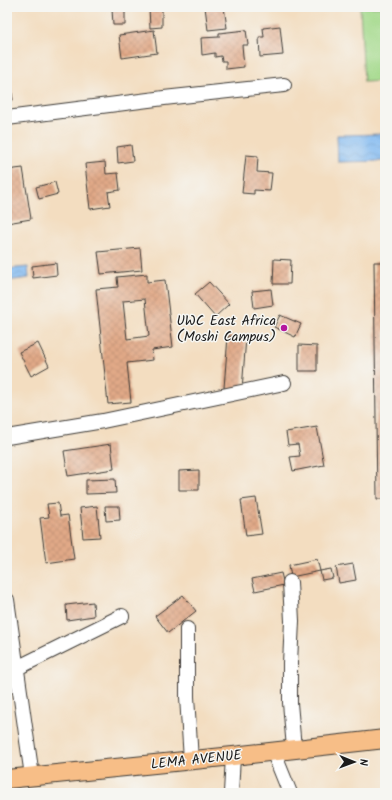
<svg xmlns="http://www.w3.org/2000/svg" width="392" height="800" viewBox="0 0 392 800" font-family="Kalam,sans-serif">
<defs>
<pattern id="water-waves" width="16" height="10" patternUnits="userSpaceOnUse"><rect width="16" height="10" fill="#81b9f1"/><path d="M0 5q4-4 8 0t8 0" fill="none" stroke="#6f9ece"/></pattern>
<pattern id="building-cross-hatch" width="8" height="8" patternUnits="userSpaceOnUse"><rect width="8" height="8" fill="#e1a987"/><path d="M0 0l8 8M0 8l8-8" fill="none" stroke="#c09174"/></pattern>
</defs>
<rect width="100%" height="100%" fill="#f6f6f2"/>
<filter id="ink" filterUnits="userSpaceOnUse"><feTurbulence type="fractalNoise" baseFrequency=".025" numOctaves="2"/><feDisplacementMap in="SourceGraphic" scale="8" xChannelSelector="R" yChannelSelector="G"/><feConvolveMatrix kernelMatrix="1 2 1 2 8 2 1 2 1" color-interpolation-filters="sRGB"/></filter>
<filter id="wash" filterUnits="userSpaceOnUse"><feTurbulence type="fractalNoise" baseFrequency=".012" numOctaves="4" result="noise"/><feDisplacementMap in="SourceGraphic" scale="16" xChannelSelector="R" yChannelSelector="G"/><feGaussianBlur stdDeviation="0.9" result="paint"/><feColorMatrix in="noise" values="0 0 0 0 0 0 0 0 0 0 0 0 0 0 0 0 0 1.4 0 .05"/><feComposite in="paint" operator="in"/></filter>
<g filter="url(#wash)">
<rect width="100%" height="100%" fill="#f3ddc0"/>
<path fill="#a3d98a" stroke="#607a53" d="M360,7H385V81L364,82Z"/>
<path fill="url(#water-waves)" stroke="#4e6a86" d="M385,134V161L338,162L337,135Z
M28,267L29,278L7,281V269Z"/>
<g id="blocks">
<path fill="url(#building-cross-hatch)" fill-rule="evenodd" d="M149,7H162V27L150,28Z
M205,7H224L227,28L208,30Z
M112,9H125V25H113Z
M280,26L283,55L260,57L259,37H264L263,28Z
M154,30L157,53L122,58L119,35Z
M246,30L248,45H242L244,67L226,69V61H222L221,56L215,57V53L202,55L201,38L219,37V33Z
M7,86H11L13,100L7,101Z
M131,145L133,161L118,163L117,147Z
M246,155L258,156L257,172L272,173L270,191L254,190V194L242,193Z
M105,162L106,174L118,173L120,190L108,192L110,206L90,209L85,164Z
M23,168L31,219L7,223V202L10,201L7,183V170Z
M55,182L58,194L39,199L36,187Z
M140,248L142,270L101,274L98,252Z
M274,259L291,260L290,284H273Z
M374,262H385V499H377Z
M56,263L57,275L33,278L32,266Z
M147,274V282L165,280L173,347L152,350L153,360L127,363L131,402L108,404L96,289L118,287L117,277ZM145,299L149,336L127,339L123,301Z
M209,282L229,304L215,317L195,294Z
M271,289L273,305L254,308L252,291Z
M280,315L301,324L295,337L274,327Z
M228,336L246,337L242,390L224,388Z
M38,343L49,366L31,376L19,352Z
M299,345L317,346V371H299Z
M317,427L324,465L293,471L290,457L300,456L298,444L288,445L286,432Z
M111,444L114,469L68,476L64,451Z
M199,470V490H179V471Z
M115,479L116,493L86,494V480Z
M256,498L262,534L246,536L241,500Z
M58,503L60,516L68,515L74,559L46,563L40,518L49,517L47,504Z
M97,506L100,537L83,538L80,508Z
M105,506H119L120,520L106,521Z
M317,559L320,571L291,577L289,565Z
M353,564L356,580L339,583L336,567Z
M331,569L333,578L322,580L320,571Z
M281,573L284,585L255,591L252,579Z
M183,595L196,611L168,633L155,616Z
M93,602L94,616L67,620L66,605Z"/>
</g>
</g>
<g filter="url(#ink)">
<use href="#blocks" fill-opacity="0" stroke="#3c3935" stroke-width="1"/>
<g fill="none" stroke-linecap="round" stroke-linejoin="round">
<defs>
<path id="minor" d="M7,118L164,98L284,85
M7,437L103,421L284,383
M290,582L292,621L290,663V703L294,748
M7,600L32,776
M187,629V697L191,760
M17,668L122,616
M273,751L290,793
M231,793L233,756"/>
<path id="major" d="M7,779L233,756L385,739"/>
</defs>
<use href="#minor" stroke="#3c3935" stroke-width="16"/>
<use href="#major" stroke="#3c3935" stroke-width="20"/>
<use href="#minor" stroke="#fff" stroke-width="14"/>
<use href="#major" stroke="#f7be87" stroke-width="18"/>
</g>
</g>
<circle fill="#b5179e" stroke="#f6f6f2" stroke-width="1.5" cx="284" cy="328" r="4"/>
<g text-anchor="middle" stroke-width="3" stroke-linejoin="round" paint-order="stroke">
<g font-size="14" fill="#1c1c1c" stroke="#f6f6f2" text-anchor="end">
<text x="276" y="325">UWC East Africa<tspan x="276" dy="16">(Moshi Campus)</tspan></text>
</g>
<g font-size="14" fill="#1c1c1c" stroke="#f6f6f2">
<text transform="translate(196 759) rotate(-6)" y="5">LEMA AVENUE</text>
</g>
</g>
<rect width="392" height="800" fill="none" stroke="#f6f6f2" stroke-width="24"/>
<g transform="translate(354 762) rotate(91)" stroke="#f6f6f2" stroke-width="3" paint-order="stroke">
<path d="M0-3L7 15L0 10L-7 15Z" fill="#1c1c1c"/>
<text y="-6" font-size="11" font-weight="bold" text-anchor="middle" fill="#1c1c1c">N</text>
</g>
</svg>
